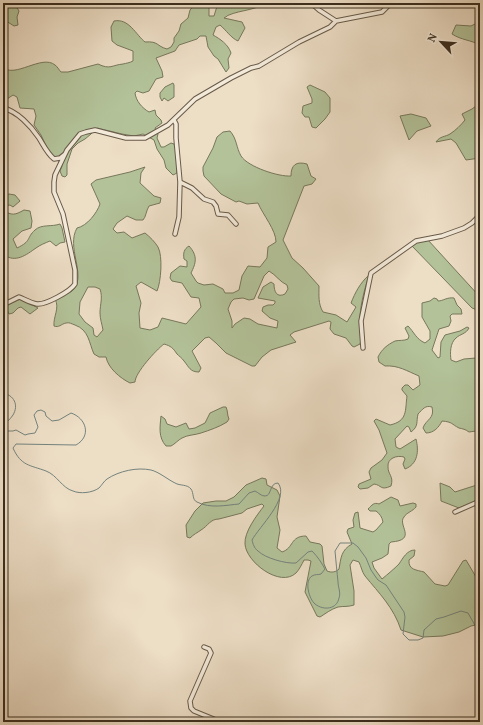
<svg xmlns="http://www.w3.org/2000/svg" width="483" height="725" viewBox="0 0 483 725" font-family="Vollkorn,serif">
<rect width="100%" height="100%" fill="#eddec6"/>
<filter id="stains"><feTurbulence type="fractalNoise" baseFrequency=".005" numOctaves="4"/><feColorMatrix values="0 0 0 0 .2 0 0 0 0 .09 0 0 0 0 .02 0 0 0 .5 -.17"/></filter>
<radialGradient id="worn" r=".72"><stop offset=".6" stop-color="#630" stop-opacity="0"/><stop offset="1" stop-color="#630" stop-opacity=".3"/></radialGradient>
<path fill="#b3c299" stroke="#77785c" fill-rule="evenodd" d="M3,3H14L19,11L17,17L18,25L14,26L3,19Z
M196,3H209V16H214L218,3H226L231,8L238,3H263C258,11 233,10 224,18L242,22L245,28L238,41C231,38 226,30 220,25L216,27L213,35C220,39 228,44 231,53L228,59L229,68L226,72L218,59L214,56L208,47L206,36H200L197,39L179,45L175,51L156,58L162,71L163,77L156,79L149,91L143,93L137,91L135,93C136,101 142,108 149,112L155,110L156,115L161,120L162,123L155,128L158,134L157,138L161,147H164L171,143L174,144L176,151L177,173L173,175L166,168L164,160L157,149L154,140L143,134L134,136L122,134L97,128L91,134L85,139L78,143L72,149L67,164V175L65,177L62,176L60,171L62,166L57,158L53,156L47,148L41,135L34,125L36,116L34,109L20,108L17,97L13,95L7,99L3,98V67C14,79 42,54 55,65C57,66 59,70 61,72H68L98,64C110,70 112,65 123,64C127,63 129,63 133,61V51L117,45L112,41L111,27L114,21C129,18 136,35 145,42C159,41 156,46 167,49L171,47L174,42V38L179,31L181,24L188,18L190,10Z
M480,5V45C471,40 461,40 452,34L456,25L471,26L479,22L480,19L477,9Z
M173,83L174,85V97L168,101L164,98L162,101L160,97V93L165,87Z
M310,85L325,92L330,98V112L325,119L316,128L312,127L309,117H305L302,113L303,106L312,103V99L307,87Z
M480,103V158L466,160L456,143L451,139L436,142C440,136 445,137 450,134C456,130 461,125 465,120L462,114L472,109Z
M411,114L426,118L431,126L417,131L409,140L400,116Z
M230,131C237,139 236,147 241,156C248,167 279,177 291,176C291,165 296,161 307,164L311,176L316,179L312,184L304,186L283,240L292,258L303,268L319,286C319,295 318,304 323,312L336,315L347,322L356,307L351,303C355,293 360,283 369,275C365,288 361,302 360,316C360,325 363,336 360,344L354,347L352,346L346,338L334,334L330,329L331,322L329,321L294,332L290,335L296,342L271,350L262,357L255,366H252L226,353L216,343L209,337L205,338L192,351L201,368L199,372C190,372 189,367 184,361C182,358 179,356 177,354C173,348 171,346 164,344C156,350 135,373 135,382L130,383C120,378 108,368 106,357H99L94,354C89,343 89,330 75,325C72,324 69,322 66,323C61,324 59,328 54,326C53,317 60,308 55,299C61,295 69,295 74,289C86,274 66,247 77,228C87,226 97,213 100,204L91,184L96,180L130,172L145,167L141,173L140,183L154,196L161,198L160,203L149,206C146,211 146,217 143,220H136L127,216L117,223L113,229L117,233L124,232L132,238L145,233C150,237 155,242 158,247C163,256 161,282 157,291L141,282L136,286L141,303L139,313L140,328L150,330L158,327L162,318L186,324L201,307L199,298L191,297L182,283L172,281L170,278L171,273L180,266L187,267V261L184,259C183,253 184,249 189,246C198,256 196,263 191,273L196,281L198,283L204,285L213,284L223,289L225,293H233L239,290L242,276L248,266L260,267L267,258L268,247L276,242C276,230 263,215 258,203L247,204L239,201L236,202L221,194L204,176L203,171V167L213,148L217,137L223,132ZM269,271C276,275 280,282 287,285L288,289L285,294C277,298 274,292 274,284L271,282L263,287L258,298L275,301V303L273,305H268L263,307L262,311L270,318L278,321L277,328L258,324L250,319L244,318L235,324L232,328V321L228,309L231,302L234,299L243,298L249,300L254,299L264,276ZM88,287H95L100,289C103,298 100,304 100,313C100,319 102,324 103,330L97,337L94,335L93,328L85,322L79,314L80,302Z
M9,194L15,195L20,201L13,207L10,205L3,206V196Z
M3,210C12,216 15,215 24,210L30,211L32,221L31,228L22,231L13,239L17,248C32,241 26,238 35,230C41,224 52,227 60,224L62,228L65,242L60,243L56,246L50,241C45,243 40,245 36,248C26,255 16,263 4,255Z
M428,240L480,297V311L472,308L412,246L417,242Z
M434,298L437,299L438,301C443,301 447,297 454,298L457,305L461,309L462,314H452L450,316L451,321L449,326L439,329L432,350L438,358L440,357L441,342L445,335L460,331L467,327L469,328C466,334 460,334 456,338C450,343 450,353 451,360L456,362L464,359L476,358L478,360L476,370L480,374V433L476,431L469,432C465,429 463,429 459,428C451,424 453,422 442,421C439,427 434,433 426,433L423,428C426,419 435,419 432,407C425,405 423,409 418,414C416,422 419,426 411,432L409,427L407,426L395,439L396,447L400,449L416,439C419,451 418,464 405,469L403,464L405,459L404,457C397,455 387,458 388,467C388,475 394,476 391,486C380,491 382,485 374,484L368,488L360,489L358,487L359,484L371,479L369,472L371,468L382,460L387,453L379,430L374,421L376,419L390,425C408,421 405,410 407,396L402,390V388L405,385H408L413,390L420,385L419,376C407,371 398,365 385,366L379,362L378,357C382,349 387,345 395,341C399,340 404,341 408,339L409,336L405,328L408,326C414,332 416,339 425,343L430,339V331L422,317V303L430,301Z
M20,299L29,303L38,308L30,314L21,307L18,308L13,313L9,314L5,306Z
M223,407H226C228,411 227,415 229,419L227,422C219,427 210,430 201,433C195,435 187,435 182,438C178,440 175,444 171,446H166C158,437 160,427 161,416L165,419L167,424L176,427L186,423L189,429L195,428L205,423L210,413Z
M262,478L266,479L267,485L277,490L280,496L277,517L280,530L277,548L282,552C294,548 290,536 306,536L310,542L320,544L322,546L324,564L327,571C332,573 336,572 339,569C341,558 341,550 352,544L347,532L348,529L354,527L353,520L355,513L358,512L360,528L373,532L376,530L383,522C382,517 380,514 376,511H370L368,509C372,505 374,502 379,504L391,497L398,500L400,506L413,503L416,504V507C413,511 406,513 404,517C397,525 418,540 391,542L389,544L388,554L382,558L372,562L374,568L382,579C388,574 394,569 399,564C403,558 407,550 415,550L414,556L409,560C408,570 417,570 424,572L435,584L445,586L448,585L463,561L466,560L476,577H480V624L471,626L459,632L443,636L423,637L401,630C394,608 379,593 365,576C362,572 361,566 359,562L353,560L350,565L354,591V605C348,607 344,606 338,607C331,609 325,614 320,617L317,616L305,592L311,561L308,560H304C302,564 299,570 296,573C280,588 246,562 245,544C244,532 257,515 264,506L262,504L247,509L242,513L219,519C210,519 208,526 201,530C197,533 194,534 190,538L187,537L186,525L195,511L203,503L216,501H226L234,497L246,485Z
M440,483L450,487L455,492L480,484V500L459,508L441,501Z"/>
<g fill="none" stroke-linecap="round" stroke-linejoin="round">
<path stroke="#74837d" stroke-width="1" d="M3,393C14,395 19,405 13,415C9,421 5,422 4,429L6,431H13L16,430L25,435L28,434L35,433L38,427L34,415L37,411L41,410L45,412L46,416L52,421L59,420L71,413C86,418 92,436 76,445L16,444L13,448C21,466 30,465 46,471C57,475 62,488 73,491C80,494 92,493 99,488C102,485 104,481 107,479C119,471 137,467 151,470C159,472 167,479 175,483C180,486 187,484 191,489C194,493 192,500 197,502C210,509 227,505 239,504L249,493L255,491C259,493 261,496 265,496C272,496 269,483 278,483C290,498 259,527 252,540C253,544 254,548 258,551C265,558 286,564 296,563L308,552L312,551C318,557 321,562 325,569L321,574C318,575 315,574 312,576C304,581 309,599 315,604C324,611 337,609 339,598C341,593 338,587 338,582C337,572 336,562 335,551L340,543H353L358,547L366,558L371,570L375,576L378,580L386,585L404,612L405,617L403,634L409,640H418L423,638L424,630L436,619L444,617L461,611L468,613L476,627L480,629"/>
<defs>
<path id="minor" d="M311,3L319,10L336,21
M3,108C17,111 31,126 39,138C44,146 47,153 54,159L60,158L65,154
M174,120L176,124V138L180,182L179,217L175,234
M180,182L192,188L204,199L213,202L216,206L218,214L228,215L236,224
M3,305L19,297C24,299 31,303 37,304C45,305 70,292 75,284V270L63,214L54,192V182L55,175L67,150L80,134L86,132L95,130L126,138H145L168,125L195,99L231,78L251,68L259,66L299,42L330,27L336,21L382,12L391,3
M363,348L361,321L371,273L416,241L442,236L464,228L472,223L480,215
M455,512L480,501
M204,647L209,649L211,653L190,701L191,708L194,711L221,722"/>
</defs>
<use href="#minor" stroke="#685a49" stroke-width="5.5"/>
<use href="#minor" stroke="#f3eada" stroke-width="3.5"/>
</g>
<rect width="483" height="725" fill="none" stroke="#eddec6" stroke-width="16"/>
<rect x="4" y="4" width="475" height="717" fill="none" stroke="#3b2e1f" stroke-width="2"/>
<rect x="8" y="8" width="467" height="709" fill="none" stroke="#3b2e1f"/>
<g transform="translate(441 42) rotate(296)" stroke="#f3eada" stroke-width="3" paint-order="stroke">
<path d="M0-3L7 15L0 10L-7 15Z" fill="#3b2e1f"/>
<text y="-6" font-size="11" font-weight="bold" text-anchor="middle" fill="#3b2e1f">N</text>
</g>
<rect width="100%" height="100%" filter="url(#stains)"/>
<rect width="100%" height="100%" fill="url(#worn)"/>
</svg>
